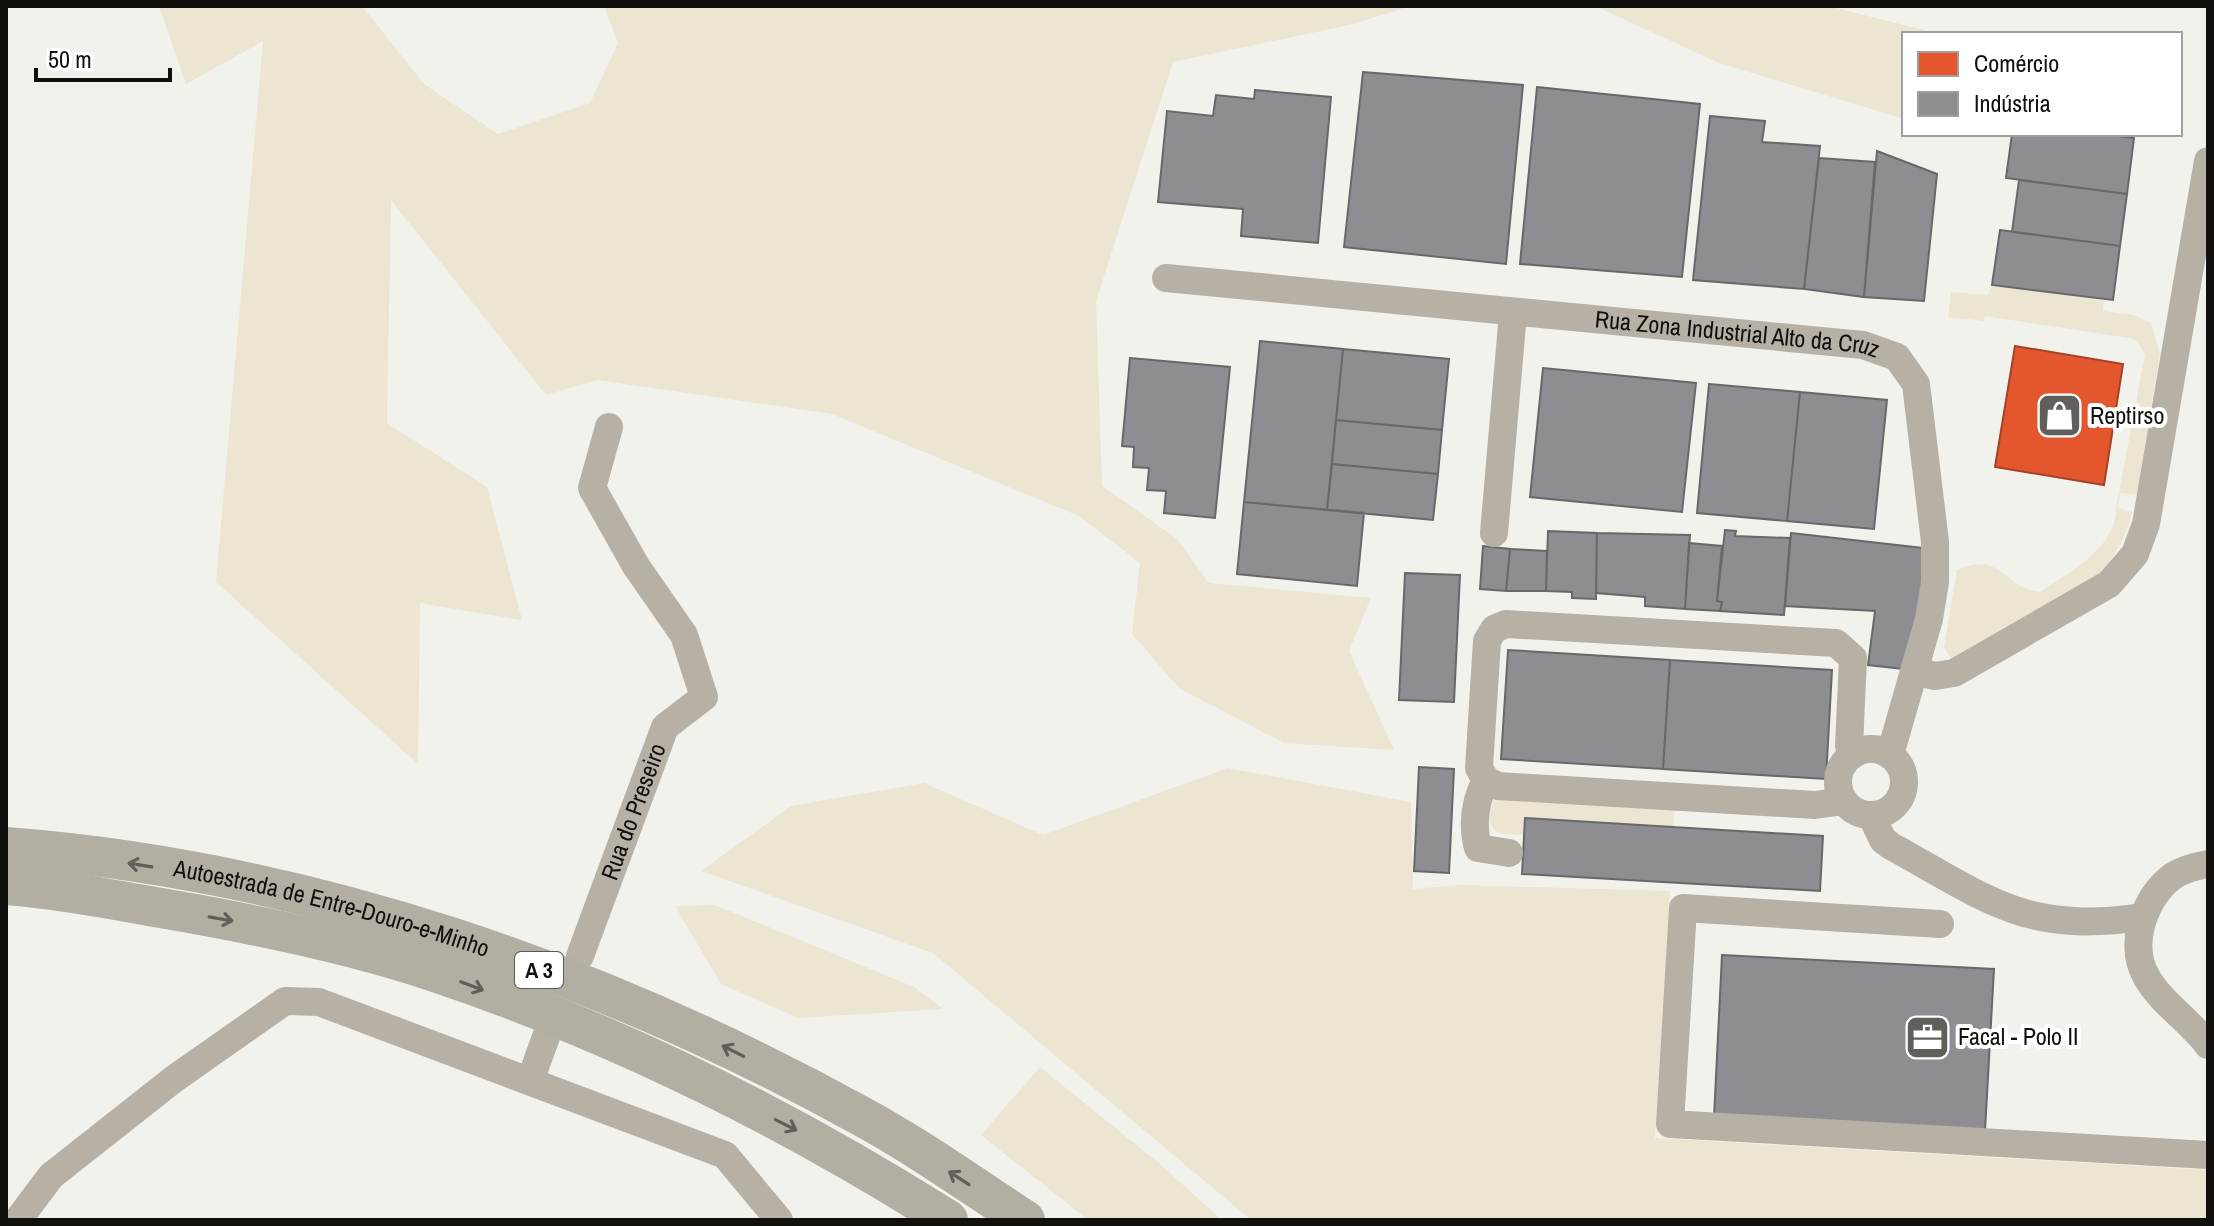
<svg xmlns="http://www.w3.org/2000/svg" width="2214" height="1226" viewBox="0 0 2214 1226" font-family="'Archivo Narrow',sans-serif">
<rect width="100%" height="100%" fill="#f2f2ed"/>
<path fill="#ebe5d1" d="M159,6H362L424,84L498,134L590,103L618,43L604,6H1410L1354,24L1173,62L1096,301L1102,486L1176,538L1209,583L1371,598L1349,651L1394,750L1284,743L1179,688L1132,634L1140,563L1079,516L832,414L597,380L546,395L391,200L387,423L487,487L522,620L420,603L418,764L216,582L263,41L186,84Z
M1595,6H1828L1940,34H1904V119L1719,63Z
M1992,285L2104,299L2103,311L2134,315L2151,323L2160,353L2137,495L2120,493L2118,508L2132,512C2126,537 2115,557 2098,575L1951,658L1944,647L1957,570C2003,550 2002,588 2040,592C2069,573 2116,548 2116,509L2145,354L2136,340L2129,338L1985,316L1984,321L1948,317L1951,292L1988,295Z
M1228,768L1411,802L1413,889L1459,885L1670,891L1655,1138L2208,1170V1220H1251L933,953L701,871L791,806L924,783L1043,835Z
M1499,798L1675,807L1673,827L1526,818L1524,835L1501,834C1486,828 1489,813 1494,801Z
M715,905L914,987L943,1009L798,1018L721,984L675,906Z
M1040,1067L1160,1164L1222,1220H1088L981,1135Z"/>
<path fill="#e4572e" stroke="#a54224" stroke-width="2" d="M2015,346L2123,364L2104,485L1995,467Z"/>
<path fill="#8d8d92" stroke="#68686a" stroke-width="2" d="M1363,72L1523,85L1506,264L1344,247Z
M1537,87L1700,104L1682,277L1520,264Z
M1255,90L1331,97L1318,243L1241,236L1243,209L1158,202L1167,111L1213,116L1216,95L1254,99Z
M1710,116L1765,121L1762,142L1820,146L1804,289L1693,280Z
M2012,134H2101L2134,138L2127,194L2006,178Z
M1877,151L1937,174L1924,301L1864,297Z
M1819,158L1875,162L1864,297L1804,289Z
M2019,180L2127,194L2120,246L2012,232Z
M2000,230L2120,246L2113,300L1992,285Z
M1260,341L1343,349L1327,510L1244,502Z
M1343,349L1449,359L1442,430L1336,420Z
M1130,358L1230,367L1215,518L1164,513L1166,491L1147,490L1149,468L1133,467L1134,447L1122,446Z
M1543,368L1696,383L1682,512L1530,497Z
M1709,384L1800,392L1787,521L1697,513Z
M1800,392L1887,400L1874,529L1787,521Z
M1336,420L1442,430L1438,474L1332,464Z
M1332,464L1438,474L1433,520L1327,510Z
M1244,502L1364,513L1357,586L1237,574Z
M1725,530L1736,531L1735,536L1790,538L1784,615L1720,611L1722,602L1717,601Z
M1548,531L1597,533L1596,599L1572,598V592L1546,591Z
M1597,533L1690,535L1685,609L1645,606V597L1596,593Z
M1791,533L1923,548L1926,552L1918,614L1903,669L1868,665L1875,611L1785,606Z
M1689,543L1722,546L1717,601L1722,602L1720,611L1685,609Z
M1483,546L1510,549L1506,591L1480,589Z
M1510,549L1547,551L1546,591H1506Z
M1405,573L1460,575L1454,702L1399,700Z
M1508,650L1670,660L1663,769L1501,759Z
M1670,660L1832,670L1826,779L1663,769Z
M1419,767L1454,769L1449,873L1414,871Z
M1525,818L1823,836L1820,891L1522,874Z
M1722,955L1994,969L1985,1131L1714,1117Z"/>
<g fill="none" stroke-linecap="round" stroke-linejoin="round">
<g stroke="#b6b1a4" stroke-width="28">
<path id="s1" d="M1166,278L1863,345L1897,357L1916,384L1935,542V582L1929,619L1890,755"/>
<path d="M1494,533L1513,313"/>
<path d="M1917,672L1935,676L1954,673L2109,584L2135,554L2146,524L2208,161"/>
<circle cx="1871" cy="782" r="33"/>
<path d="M1486,780C1475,801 1472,825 1478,848L1509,853"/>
<path d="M1844,801L1815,805L1498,786L1486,780L1479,768L1487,641L1494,629L1506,624L1836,643L1853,658L1849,746L1853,754"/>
<path d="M1871,815L1883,840L1891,846C1989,900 2025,934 2143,917"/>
<path d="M2208,864C2197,866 2182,870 2173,876C2145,897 2128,943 2146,976C2160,1002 2190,1021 2208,1045"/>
<path d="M1940,924L1683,908L1670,1124L2208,1155"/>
<path id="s2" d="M580,956L665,727L704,697L684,635L636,566L592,488L609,427"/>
<path d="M530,1081L546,1037"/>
<path d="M18,1220L51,1176L174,1079L285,1001L319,1002L725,1155L779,1220"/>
</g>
<g stroke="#b2aea2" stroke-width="40">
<path id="s3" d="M6,847C305,870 600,972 861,1116C918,1147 971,1185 1025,1220"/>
<path d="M6,885C58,889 110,899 161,908C249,923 348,943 432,971C614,1032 787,1118 948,1220"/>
</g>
</g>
<defs><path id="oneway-shaft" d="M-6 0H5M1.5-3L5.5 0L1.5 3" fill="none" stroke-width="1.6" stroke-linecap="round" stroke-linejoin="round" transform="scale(2)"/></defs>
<g stroke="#625f58">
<use href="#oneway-shaft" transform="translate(140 865) rotate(-171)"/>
<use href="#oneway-shaft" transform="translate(221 919) rotate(10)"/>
<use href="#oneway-shaft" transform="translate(472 986) rotate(21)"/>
<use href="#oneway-shaft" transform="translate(733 1051) rotate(-153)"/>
<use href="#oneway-shaft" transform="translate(786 1125) rotate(27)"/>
<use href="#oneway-shaft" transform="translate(959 1178) rotate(-147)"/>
</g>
<defs>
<symbol id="shop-square" viewBox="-11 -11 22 22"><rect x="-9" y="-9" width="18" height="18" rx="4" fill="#605f5b" stroke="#fff"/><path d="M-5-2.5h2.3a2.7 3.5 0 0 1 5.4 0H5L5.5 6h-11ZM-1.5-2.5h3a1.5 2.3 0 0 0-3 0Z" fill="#fff"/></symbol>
<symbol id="office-square" viewBox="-11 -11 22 22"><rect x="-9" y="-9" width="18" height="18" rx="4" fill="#605f5b" stroke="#fff"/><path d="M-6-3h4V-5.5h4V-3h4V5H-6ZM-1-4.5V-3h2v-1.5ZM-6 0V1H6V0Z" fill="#fff"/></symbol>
</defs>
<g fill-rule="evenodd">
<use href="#shop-square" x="2034" y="390" width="51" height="51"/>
<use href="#office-square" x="1902" y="1012" width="51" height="51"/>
</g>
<g text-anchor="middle" stroke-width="8" stroke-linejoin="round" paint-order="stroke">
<rect fill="#fff" stroke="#585856" stroke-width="2" x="515" y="952" width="48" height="36" rx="6"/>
<g font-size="22" font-weight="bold" fill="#11100d">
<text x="539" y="978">A 3</text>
</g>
<g font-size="24" fill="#11100d" stroke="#fff">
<text dy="8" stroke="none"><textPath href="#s1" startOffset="574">Rua Zona Industrial Alto da Cruz</textPath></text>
<text dy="8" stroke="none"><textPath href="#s2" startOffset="154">Rua do Preseiro</textPath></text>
<text dy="8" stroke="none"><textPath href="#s3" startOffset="332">Autoestrada de Entre-Douro-e-Minho</textPath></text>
</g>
<g font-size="24" fill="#11100d" stroke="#fff" text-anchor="start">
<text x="2090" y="424">Reptirso</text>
<text x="1958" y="1045">Facal - Polo II</text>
</g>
</g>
<rect width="2214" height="1226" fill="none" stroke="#11100d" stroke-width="16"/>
<rect x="1902" y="32" width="280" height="104" fill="#ffffff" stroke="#a09f9e" stroke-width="2"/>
<rect x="1918" y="52" width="40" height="24" fill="#e4572e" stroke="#a09f9e" stroke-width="2"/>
<text x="1974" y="72" font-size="24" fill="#11100d">Comércio</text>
<rect x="1918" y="92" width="40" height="24" fill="#8d8d92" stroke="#a09f9e" stroke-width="2"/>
<text x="1974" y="112" font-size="24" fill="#11100d">Indústria</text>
<path d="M36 68v12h134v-12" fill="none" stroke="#11100d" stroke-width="4"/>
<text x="48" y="68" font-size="24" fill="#11100d" stroke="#ffffff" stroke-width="6" paint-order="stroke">50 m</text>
</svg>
